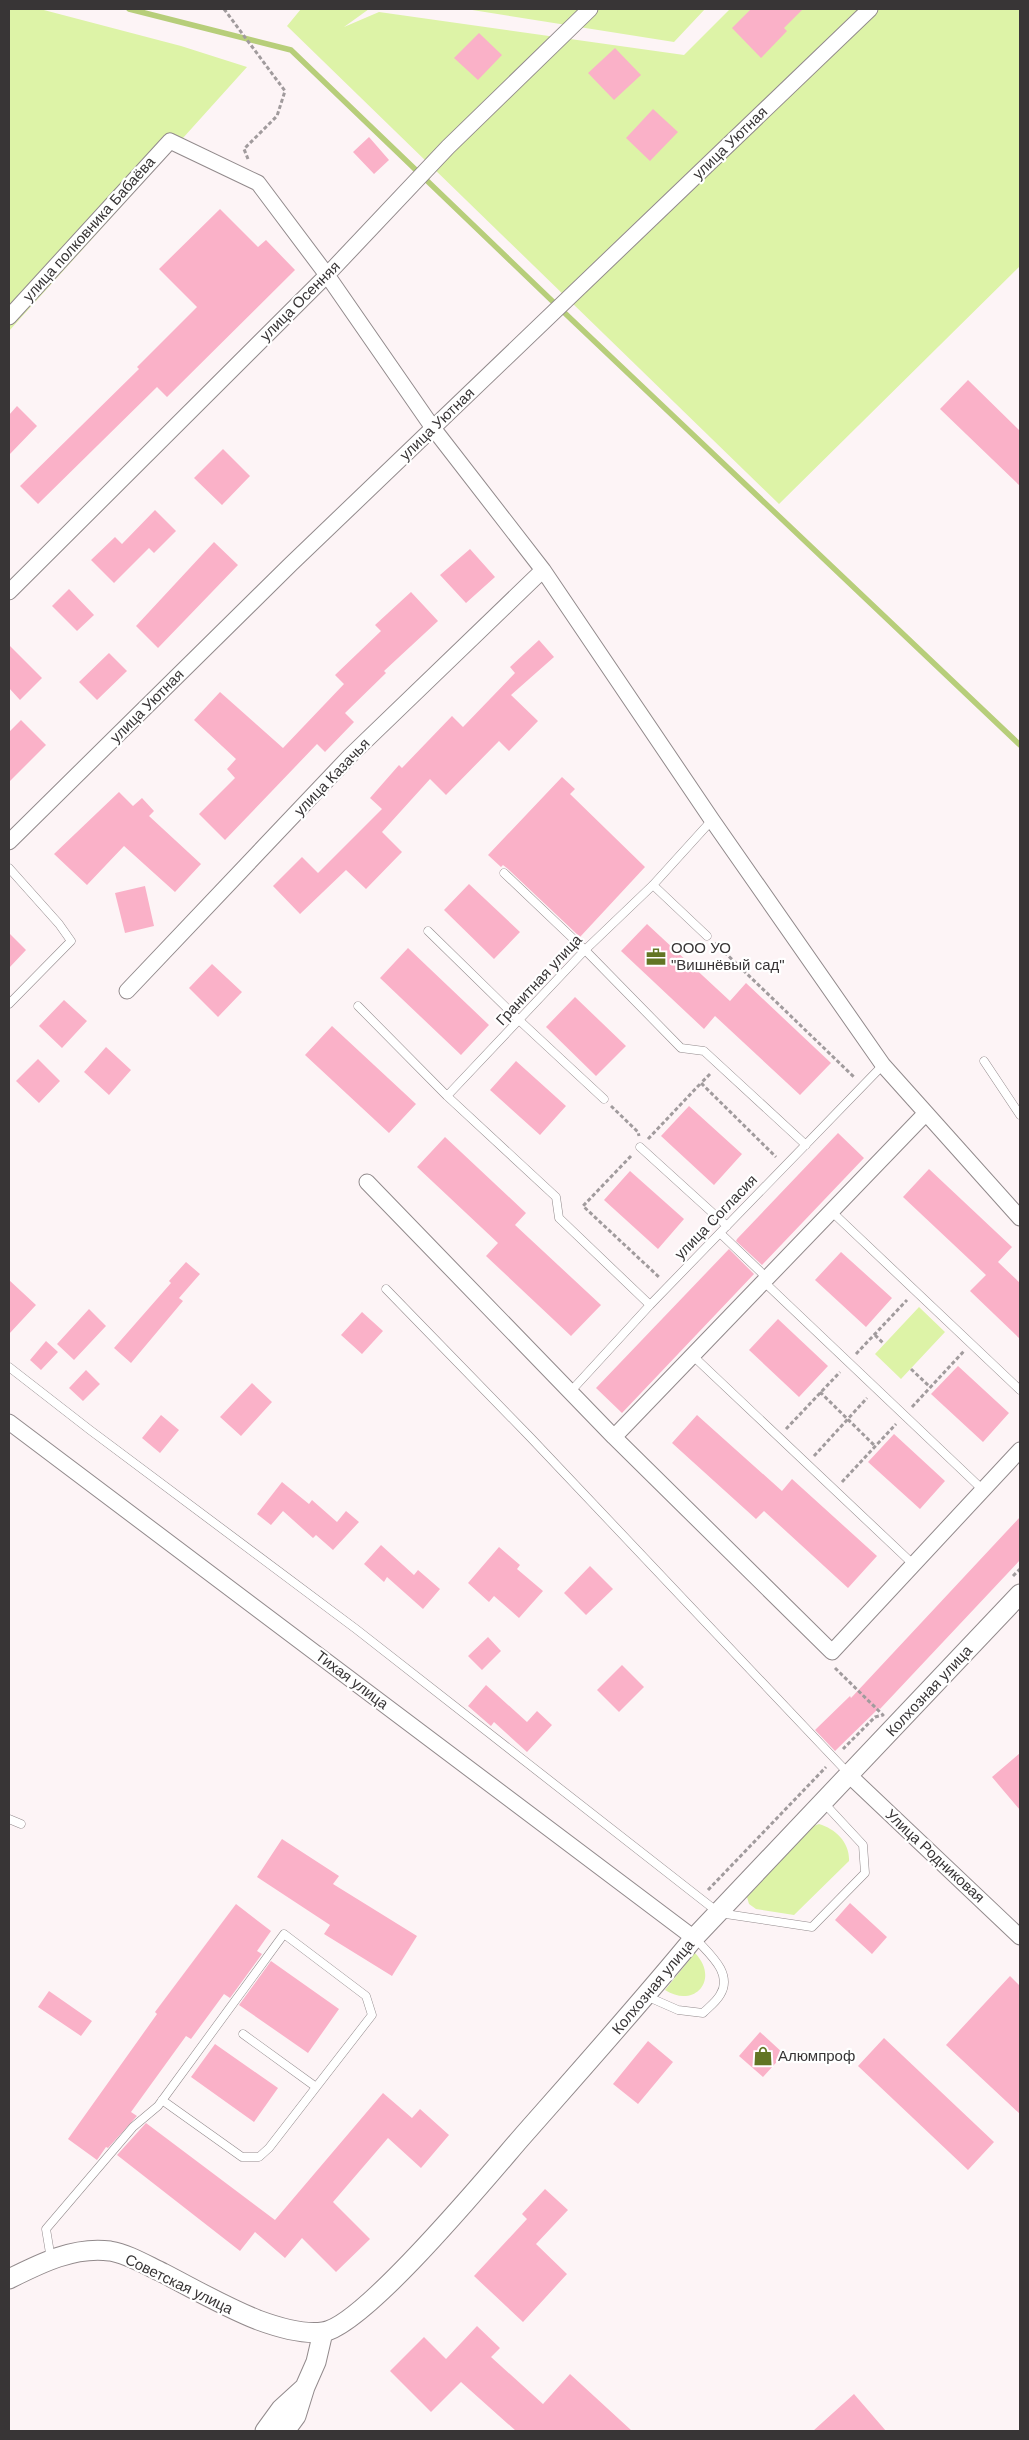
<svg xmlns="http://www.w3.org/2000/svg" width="1029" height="2440" viewBox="0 0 1029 2440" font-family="Arial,sans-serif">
<rect width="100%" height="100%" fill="#fdf4f6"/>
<path fill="#ddf3a7" d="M9,9H40L181,46L247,67L9,331Z
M301,9H369L344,27L379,12L684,55L730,9H1020V266L779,504L287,26Z
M466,9H705L674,42Z
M919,1307L945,1332L901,1379L875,1354Z
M819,1824C836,1829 850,1843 849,1861L794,1915L756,1909L749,1904L747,1897L811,1827Z
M695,1953C720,1979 695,2009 665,1990Z"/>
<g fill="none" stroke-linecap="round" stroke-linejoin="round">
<path stroke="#b7ce7a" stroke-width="5.5" d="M129,9L291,50L571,319L1020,745"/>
</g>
<path fill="#fab1c8" d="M751,9H803L784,28L787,31L761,58L732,28Z
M479,33L502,55L478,80L454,58Z
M615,48L641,75L614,100L588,73Z
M653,109L678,132L650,161L626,138Z
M369,137L389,160L374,174L353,152Z
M220,209L258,247L266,240L295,270L167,397L157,387L38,504L20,486L139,369L137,367L197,307L159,269Z
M968,380L1020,431V486L940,409Z
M17,406L37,426L9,455V415Z
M223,449L250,476L222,505L194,478Z
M155,510L176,531L154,553L149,548L114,583L91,560L115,537L122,544Z
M214,542L238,565L158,648L136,626Z
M470,549L495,577L466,603L440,575Z
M69,589L94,615L77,631L52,606Z
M411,592L438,621L384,671L386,673L345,713L354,722L325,752L317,744L225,840L199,814L235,778L227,769L236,759L194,720L220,692L283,748L344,684L335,675L381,631L375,625Z
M539,640L554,657L511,695L538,721L509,751L499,741L446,795L430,779L382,832L402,852L366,889L346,870L300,914L273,886L302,857L318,873L382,809L370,798L399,765L402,768L452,716L463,727L515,673L510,667Z
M9,645L42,678L20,700L9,688Z
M109,653L127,671L97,700L79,682Z
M21,720L46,745L9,782V732Z
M562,777L575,789L570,794L645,867L580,937L508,869L503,865L501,867L488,855Z
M119,792L133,806L142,798L154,811L149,816L201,864L175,892L124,846L87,885L54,854Z
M469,884L520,932L494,959L444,910Z
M145,886L154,926L125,933L115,893Z
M647,924L730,1001L746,983L831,1063L800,1095L715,1016L704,1029L621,951Z
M9,933L26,950L9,968Z
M408,948L489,1025L461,1055L380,978Z
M212,964L242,992L218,1017L189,988Z
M575,997L626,1046L596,1076L546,1027Z
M64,1000L87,1021L62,1048L39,1026Z
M332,1026L416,1104L389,1133L305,1055Z
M106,1047L131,1070L109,1095L84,1072Z
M38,1059L60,1081L39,1103L16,1081Z
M516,1061L566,1106L540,1135L490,1090Z
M689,1106L742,1154L714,1185L661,1136Z
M838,1133L864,1158L762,1265L736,1241L737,1239Z
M445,1137L526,1213L515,1225L601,1305L571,1336L486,1256L498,1243L417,1167Z
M929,1169L1012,1247L998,1262L1020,1283V1339L970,1291L986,1275L903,1197Z
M630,1171L684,1219L658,1249L604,1200Z
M729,1249L754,1274L622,1413L596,1388Z
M841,1252L892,1298L866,1327L815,1280Z
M186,1262L200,1274L179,1298L183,1301L131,1363L114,1348L171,1283L169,1281Z
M9,1280L36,1305L9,1334Z
M89,1309L106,1326L74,1360L57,1344Z
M362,1312L383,1331L362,1354L341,1335Z
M778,1319L828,1366L799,1397L749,1350Z
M46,1341L58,1352L41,1370L30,1360Z
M958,1366L1009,1413L983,1442L931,1394Z
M86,1370L100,1384L83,1401L69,1388Z
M252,1383L272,1402L241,1436L220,1417Z
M161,1415L179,1430L160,1453L142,1438Z
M697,1415L782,1491L792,1479L877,1556L848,1588L764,1511L756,1519L672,1443Z
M894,1434L945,1481L920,1509L868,1462Z
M282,1482L309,1504L312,1500L337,1522L346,1511L359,1522L333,1550L316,1535L313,1538L283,1511L271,1525L257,1514Z
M1020,1517V1560L880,1709L879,1708L835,1751L815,1730L850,1696L851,1698Z
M381,1545L414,1575L418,1570L440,1589L423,1609L387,1577L384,1582L364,1564Z
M499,1547L520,1565L517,1569L543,1591L519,1618L494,1596L489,1602L468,1583Z
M590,1566L613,1589L586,1615L564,1593Z
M488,1637L501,1651L482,1670L468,1656Z
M622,1665L644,1687L619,1712L597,1690Z
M486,1685L527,1722L537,1711L552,1725L527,1752L494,1722L491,1726L468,1706Z
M1020,1753V1810L992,1777Z
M282,1839L339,1876L333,1884L417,1936L392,1976L324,1934L330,1925L257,1877Z
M850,1903L887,1937L872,1954L835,1920Z
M236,1904L271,1931L257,1951L262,1954L230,1998L224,1994L191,2039L186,2036L131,2112L137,2116L108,2148L106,2147L97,2160L68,2139L157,2014L155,2012Z
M271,1961L339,2009L308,2053L239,2005Z
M1010,1976L1020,1986V2114L946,2045Z
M49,1991L92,2021L81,2036L38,2007Z
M760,2032L784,2054L763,2077L739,2056Z
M884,2038L994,2142L968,2170L858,2066Z
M648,2041L673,2062L638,2104L613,2084Z
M215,2044L278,2088L254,2122L191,2077Z
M383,2093L412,2118L420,2109L449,2135L421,2168L388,2138L333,2202L370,2239L336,2272L302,2238L285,2258L255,2232L240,2251L117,2155L146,2123L275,2220Z
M545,2189L568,2210L536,2244L567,2274L523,2322L474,2276L527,2219L522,2214Z
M477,2326L500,2348L491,2357L543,2404L570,2374L632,2431H516L461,2382L431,2412L390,2371L424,2337L446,2359Z
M854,2394L886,2431H813Z"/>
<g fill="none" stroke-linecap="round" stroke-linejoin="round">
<defs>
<path id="service" d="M9,868L59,924L71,941L9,1004
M504,873L585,950L681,1048L704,1051L806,1145
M653,885L707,936
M428,931L520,1021L604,1099
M358,1006L447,1096L556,1197L559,1218L650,1305
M984,1061L1020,1115
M447,1096L585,950L653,885L712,820
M640,1147L727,1226
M831,1211L1020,1390
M720,1233L766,1277
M763,1281L983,1490
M386,1289L530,1437L849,1774
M692,1355L914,1565
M9,1367L90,1430L356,1629L719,1913L812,1927L865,1873L863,1845L824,1803
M571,1391L650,1305L883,1065
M9,1819L21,1824
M646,1996L678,2010L703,2013C709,2007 716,2002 720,1995C734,1973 708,1953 695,1938
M243,2034L316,2087
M51,2259L46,2229L133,2127L158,2106L284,1934L366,1996L372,2015L269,2148L259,2157H242L162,2100"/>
<path id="minor" d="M9,317L170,141L258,183L327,275L433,428L543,570L712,820L883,1065L926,1113
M9,592L327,275L448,147L590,9
M9,842L291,564L870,9
M127,991L350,756L543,570
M367,1182L614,1437
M1020,1218L926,1113L614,1437L832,1652L1020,1450
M9,1422L694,1938
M850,1776L1020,1937"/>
<path id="tertiary" d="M9,2279C39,2264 74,2246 110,2251C128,2254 146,2265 163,2273C194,2289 225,2307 258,2320C277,2327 302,2335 323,2332C364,2326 488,2176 520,2139C579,2072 638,2006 694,1938L1020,1594
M265,2431L281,2409L304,2388
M285,2431L296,2416L305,2387L316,2362L323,2332"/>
</defs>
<use href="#service" stroke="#928a8c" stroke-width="9"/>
<use href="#minor" stroke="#928a8c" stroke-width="17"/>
<use href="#tertiary" stroke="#928a8c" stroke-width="21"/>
<path stroke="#a19b9d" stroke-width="3" stroke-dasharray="4 2.5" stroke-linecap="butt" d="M224,9L285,91L277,116L244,149L248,159
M715,943L854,1077
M710,1074L701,1083L776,1157
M611,1106L638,1132L639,1136
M648,1139L701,1083
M631,1156L583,1206L660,1278
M875,1335L884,1344
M856,1354L907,1300
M911,1369L930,1387
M820,1392L875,1446
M912,1407L964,1351
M786,1429L840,1372
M814,1456L867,1398
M842,1482L896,1424
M1013,1576L1020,1569
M835,1668L883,1715L875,1717L843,1749
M708,1890L826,1767"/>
<use href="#service" stroke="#fff" stroke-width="8"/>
<use href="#minor" stroke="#fff" stroke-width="15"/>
<use href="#tertiary" stroke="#fff" stroke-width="19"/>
</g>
<defs>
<symbol id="office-bare" viewBox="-9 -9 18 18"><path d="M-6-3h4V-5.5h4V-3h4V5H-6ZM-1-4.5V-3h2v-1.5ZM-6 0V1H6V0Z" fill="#627524" stroke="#fff" stroke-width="2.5" paint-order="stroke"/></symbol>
<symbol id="shop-bare" viewBox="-9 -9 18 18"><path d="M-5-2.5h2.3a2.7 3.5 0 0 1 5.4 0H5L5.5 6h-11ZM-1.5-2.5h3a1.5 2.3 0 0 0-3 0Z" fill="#627524" stroke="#fff" stroke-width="2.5" paint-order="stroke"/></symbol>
</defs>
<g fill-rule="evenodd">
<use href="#office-bare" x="642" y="943" width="28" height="28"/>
<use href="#shop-bare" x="749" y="2042" width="28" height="28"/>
</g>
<g text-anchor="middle" stroke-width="4.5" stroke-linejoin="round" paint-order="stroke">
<g font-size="15" fill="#383536" stroke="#fff">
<text transform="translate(730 143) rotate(-44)" y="5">улица Уютная</text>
<text transform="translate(89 229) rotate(-48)" y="5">улица полковника Бабаёва</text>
<text transform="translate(300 301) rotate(-45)" y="5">улица Осенняя</text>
<text transform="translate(437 424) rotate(-44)" y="5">улица Уютная</text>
<text transform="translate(147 706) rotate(-45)" y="5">улица Уютная</text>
<text transform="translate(332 777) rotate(-46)" y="5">улица Казачья</text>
<text transform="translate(539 980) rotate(-47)" y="5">Гранитная улица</text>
<text transform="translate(716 1217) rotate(-46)" y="5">улица Согласия</text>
<text transform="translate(352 1680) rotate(37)" y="5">Тихая улица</text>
<text transform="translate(929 1691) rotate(-47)" y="5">Колхозная улица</text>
<text transform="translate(935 1856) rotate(43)" y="5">Улица Родниковая</text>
<text transform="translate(653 1987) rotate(-50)" y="5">Колхозная улица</text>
<text transform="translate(179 2284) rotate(26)" y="5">Советская улица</text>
</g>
<g font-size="15" fill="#383536" stroke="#fff" text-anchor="start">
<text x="671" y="953">ООО УО<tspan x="671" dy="17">"Вишнёвый сад"</tspan></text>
<text x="778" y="2061">Алюмпроф</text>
</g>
</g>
<rect width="1029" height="2440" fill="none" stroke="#383536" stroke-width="20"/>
</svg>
